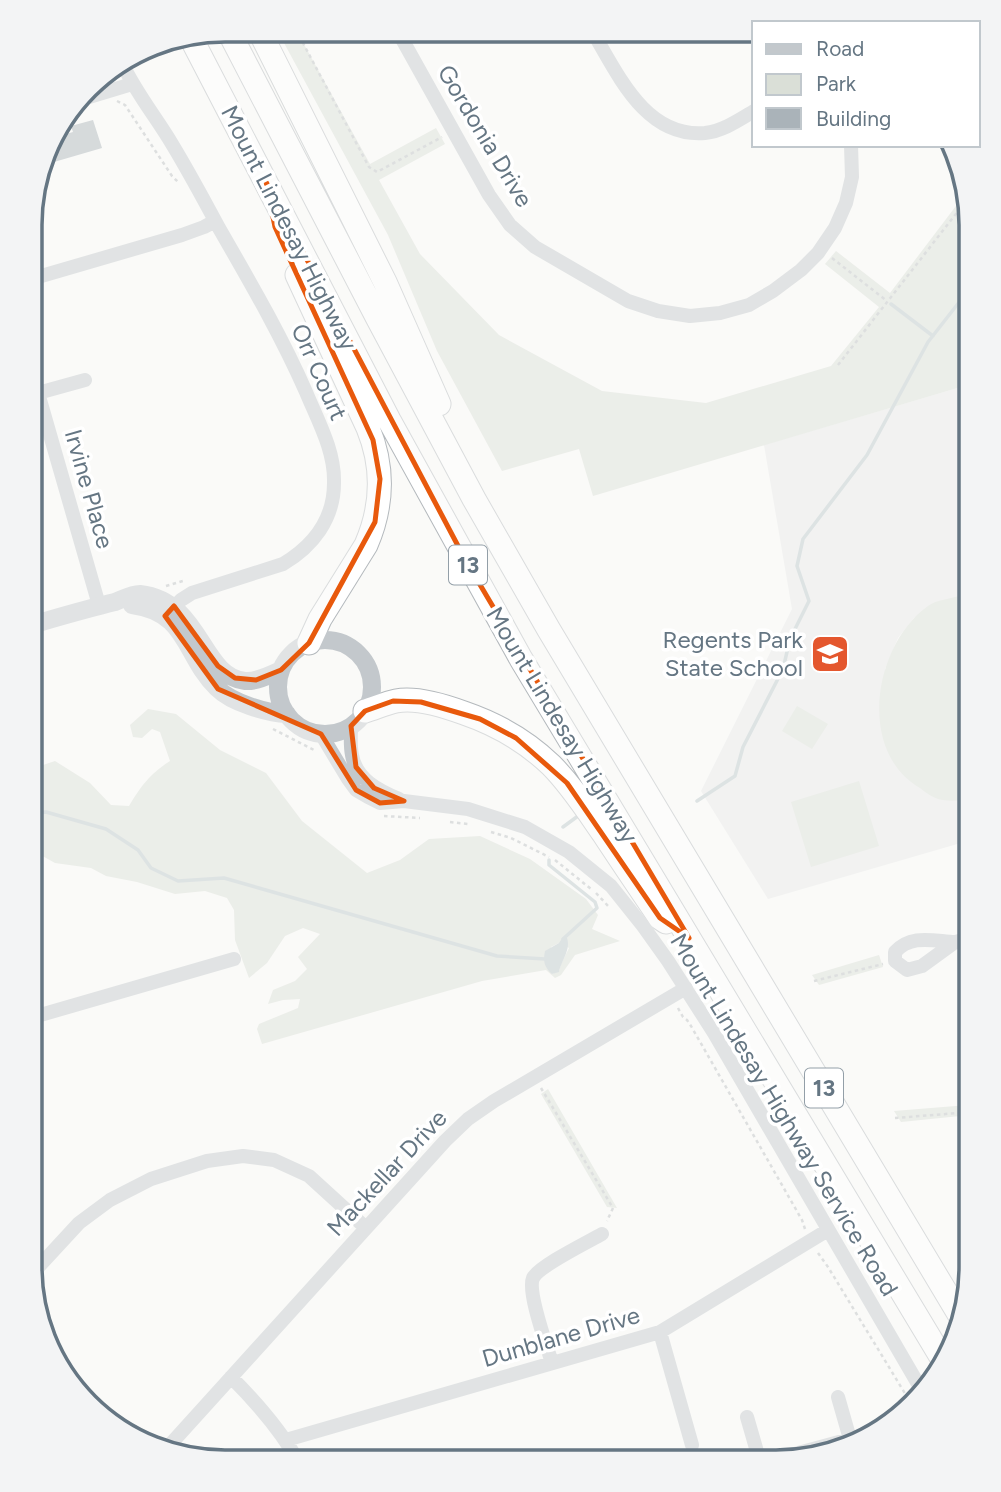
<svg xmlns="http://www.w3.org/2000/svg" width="1001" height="1492" viewBox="0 0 1001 1492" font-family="Figtree,sans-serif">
<rect width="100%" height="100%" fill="#fafaf8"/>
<path fill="#e8e9e9" d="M971,384V597L959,596L914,618L898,638L885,669L939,799L971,800V840L768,899L701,791L792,609L764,445Z"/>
<path fill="#dadfd7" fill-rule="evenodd" d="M277,30H296L370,164L436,128L445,144L379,180L420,254L499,335L602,391L706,403L831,366L879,307L825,264L836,251L890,293L965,194L971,225V384L593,496L579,449L502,471L437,351L388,235Z
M959,596L971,597V800C961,800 948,802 938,799C932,797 925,792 920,788C856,751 874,644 928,606C936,600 949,599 959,596Z
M797,706L828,724L812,749L782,731Z
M148,709L176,714L220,750L266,773L302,821L367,873L400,860L429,839L480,836L530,859L586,899L598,915L592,929L620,941L575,955L561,975L555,978L546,970L482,981L262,1044L257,1029L259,1024L298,1008L300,999L283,1000L268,1004L273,990L295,981L307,969L298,957L320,934L303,928L285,936L267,963L249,978L235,940L234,910L227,898L205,891L175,894L137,882L106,876L91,868L55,863L30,849L31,767L40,766L55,761L90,783L111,805L129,806C141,786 150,774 170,761L160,732L152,729L142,738L133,737L130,725ZM559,943L569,948L561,964L559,971L552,974L551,947Z
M859,781L879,846L811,867L791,802Z
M879,955L883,967L819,985L812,975Z
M548,1089L617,1208L607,1207L541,1094Z
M968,1105L970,1115L901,1122L894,1111Z"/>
<path fill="#bbc7cb" d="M563,937L567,938C571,950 562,959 559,972L552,974C544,967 543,961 545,951L559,943Z"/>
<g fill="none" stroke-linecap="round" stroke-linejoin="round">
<path stroke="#bbc7cb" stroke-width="3.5" d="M891,304L933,336
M697,801L735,776L743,747L783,669L790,639L809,601L797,566L803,539L867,455L928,342L971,287
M30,813L46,812L106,829L138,850L151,868L178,881L224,878L497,956L545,959
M563,827L578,816
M549,860V865L595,902L597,908L563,939"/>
</g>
<path fill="#aab3b9" d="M93,120L102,148L54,162L49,147L52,138L73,132L71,126Z"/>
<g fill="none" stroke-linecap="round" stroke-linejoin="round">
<defs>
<path id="trunk" d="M228,30L378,319L474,499L549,630L959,1314
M259,30L385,282L439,404
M190,36L389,420L521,659L943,1360
M297,275L368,428C384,467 383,506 366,545L320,619L309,643
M365,711C375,708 386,703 396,701C415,697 445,706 464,713C496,724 527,742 551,765C571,785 587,810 603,833C622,862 641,890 660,918L666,922"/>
</defs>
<use href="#trunk" stroke="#b4b9bd" stroke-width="25"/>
<path stroke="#bbbfc2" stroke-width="2.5" stroke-dasharray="3.5 3.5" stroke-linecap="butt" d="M296,30L369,167L377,172L442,137
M117,101L125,105L172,176L178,182
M832,258L887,301
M838,365L966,201
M166,586L186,580
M273,729L314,750
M384,816L420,818
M450,822L468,824
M491,832L511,838L549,857
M555,860L591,889
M596,893L610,908
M814,981L883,964
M678,1008L683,1017L687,1020L691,1026L802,1220L805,1229
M541,1088L613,1208L607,1221
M895,1118L971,1112
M818,1253L828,1267L909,1400"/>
<path stroke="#c3c8cc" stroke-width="7" d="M692,1445L697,1462"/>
<path stroke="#c3c8cc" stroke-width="14" d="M397,30L489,195L510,225L535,247L628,301L658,311L690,316L720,313L749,305L773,291L801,270L818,253L835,228L846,203L852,177L851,145
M592,31C618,74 645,138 705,133C723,131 739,120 754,111
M122,63C136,93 156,117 172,144C189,172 204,200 219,228C250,282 281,335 306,392C318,421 335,451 334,483C334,519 313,546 283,564L192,593L181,600L166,615
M79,100L132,84
M31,279L182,235L204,227L215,221
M85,380L38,393L99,605
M351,726C351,735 350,746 352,755C356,779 378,790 399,799
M321,734L348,779L356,790L368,797L380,803L404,801L468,809L525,827L569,852L611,886L643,926L668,961L714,1033L921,1389
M955,942C933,941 911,934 895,952V961L907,970L922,966L955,942L971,938
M30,1018L234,959
M31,1275L79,1223L110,1200L151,1179L207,1161L243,1156L274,1160L309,1176L366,1228
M660,1332L692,1445
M552,1363C547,1346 527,1292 533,1278C539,1266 588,1242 602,1234
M231,1377C257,1403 280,1429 298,1461
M747,1417L760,1462
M286,1440L660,1332L828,1230
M168,1447L445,1141L468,1119L494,1101L686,988
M765,1462L850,1439L838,1397"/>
<path stroke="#c3c8cc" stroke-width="18" d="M132,605C188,612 184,656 217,688C232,703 267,713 287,714
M31,625C59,617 86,609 115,602C123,599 131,594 140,594C202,601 201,677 245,681C257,682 270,675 281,670
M278 687a47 47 0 1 1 94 0a47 47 0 1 1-94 0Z"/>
<use href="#trunk" stroke="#fff" stroke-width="23"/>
</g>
<path d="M0 0H1001V1492H0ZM266,182L466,561L689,938L660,918L567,783L516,738L480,719L421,702L393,701L365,711L351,726L356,767L374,788L404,801L380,803L356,790L321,734L218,689L165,616L174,606L218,666L235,678L256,680L281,670L309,643L375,522L380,479L373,440L275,227Z" fill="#fafaf8" fill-opacity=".55" fill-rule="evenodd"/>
<path fill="none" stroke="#e8590c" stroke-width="5" stroke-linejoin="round" d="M266,182L466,561L689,938L660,918L567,783L516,738L480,719L421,702L393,701L365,711L351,726L356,767L374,788L404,801L380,803L356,790L321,734L218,689L165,616L174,606L218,666L235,678L256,680L281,670L309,643L375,522L380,479L373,440L275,227Z"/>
<defs>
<symbol id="school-square" viewBox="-11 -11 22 22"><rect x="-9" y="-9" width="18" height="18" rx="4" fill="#e4572e" stroke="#fff"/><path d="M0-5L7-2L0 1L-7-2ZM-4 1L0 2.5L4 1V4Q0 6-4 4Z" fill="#fff"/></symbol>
</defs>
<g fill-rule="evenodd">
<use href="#school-square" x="808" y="632" width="44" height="44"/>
</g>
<g text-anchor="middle" stroke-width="7" stroke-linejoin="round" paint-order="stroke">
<g fill="#fff" stroke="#939fa8" stroke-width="2">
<rect x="449" y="545.5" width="38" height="39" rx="5"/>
<rect x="805" y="1068.5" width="38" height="39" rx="5"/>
</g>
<g font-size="23" font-weight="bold" fill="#657683">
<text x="468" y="573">13</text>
<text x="824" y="1096">13</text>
</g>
<g font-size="24" fill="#657683" stroke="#fff">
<text transform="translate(485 136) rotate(59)" y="8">Gordonia Drive</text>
<text transform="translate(289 228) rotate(63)" y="8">Mount Lindesay Highway</text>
<text transform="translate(319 372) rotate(66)" y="8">Orr Court</text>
<text transform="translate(89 489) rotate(74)" y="8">Irvine Place</text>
<text transform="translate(562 725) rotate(59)" y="8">Mount Lindesay Highway</text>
<text transform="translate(784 1115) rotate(59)" y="8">Mount Lindesay Highway Service Road</text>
<text transform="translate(387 1173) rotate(-47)" y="8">Mackellar Drive</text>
<text transform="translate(561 1337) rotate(-16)" y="8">Dunblane Drive</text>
</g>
<g font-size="24" fill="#657683" stroke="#fff" text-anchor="end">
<text x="803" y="648">Regents Park<tspan x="803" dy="28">State School</tspan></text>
</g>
</g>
<path d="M0 0H1001V1492H0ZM225 42H776A183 183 0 0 1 959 225V1267A183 183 0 0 1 776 1450H225A183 183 0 0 1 42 1267V225A183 183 0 0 1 225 42Z" fill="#f3f4f5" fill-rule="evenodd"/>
<path fill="none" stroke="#657683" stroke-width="3.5" d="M225 42H776A183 183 0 0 1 959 225V1267A183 183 0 0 1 776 1450H225A183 183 0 0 1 42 1267V225A183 183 0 0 1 225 42Z"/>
<rect x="752" y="21" width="228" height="126" fill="#ffffff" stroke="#c1c8cd" stroke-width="2"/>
<rect x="766" y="44" width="35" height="10" fill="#c3c8cc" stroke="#c1c8cd" stroke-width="2"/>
<text x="816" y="56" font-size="21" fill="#657683">Road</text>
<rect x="766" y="74" width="35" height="21" fill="#dadfd7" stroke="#c1c8cd" stroke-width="2"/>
<text x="816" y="91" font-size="21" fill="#657683">Park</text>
<rect x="766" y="108" width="35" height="21" fill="#aab3b9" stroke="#c1c8cd" stroke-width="2"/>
<text x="816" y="126" font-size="21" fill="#657683">Building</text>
</svg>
